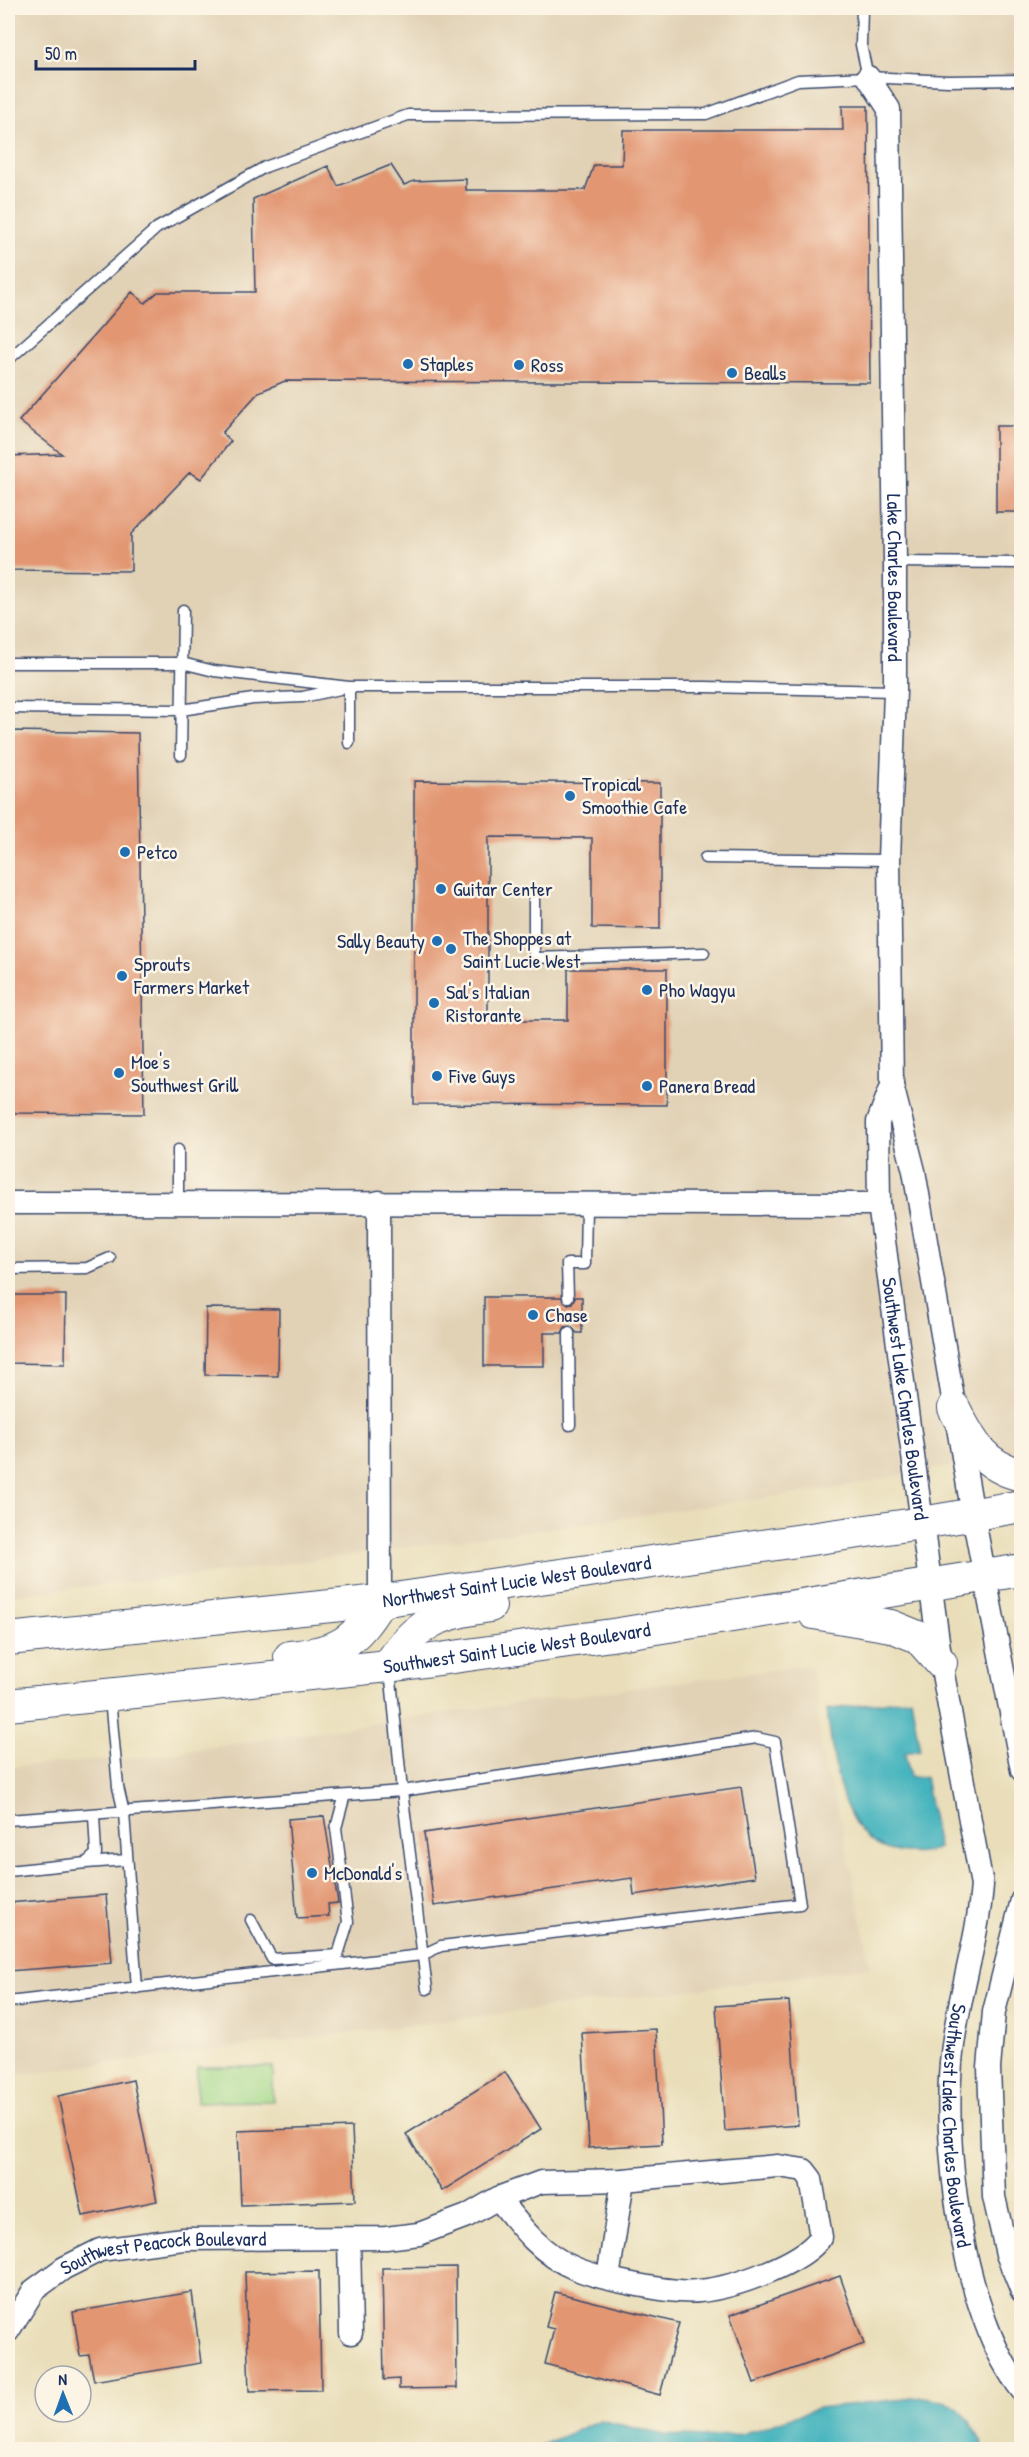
<svg xmlns="http://www.w3.org/2000/svg" width="1029" height="2457" viewBox="0 0 1029 2457" font-family="'Patrick Hand',sans-serif">
<rect width="100%" height="100%" fill="#fcf5e5"/>
<filter id="ink" filterUnits="userSpaceOnUse"><feTurbulence type="fractalNoise" baseFrequency=".0167" numOctaves="2"/><feDisplacementMap in="SourceGraphic" scale="12" xChannelSelector="R" yChannelSelector="G"/><feConvolveMatrix kernelMatrix="1 2 1 2 8 2 1 2 1" color-interpolation-filters="sRGB"/></filter>
<filter id="wash" filterUnits="userSpaceOnUse"><feTurbulence type="fractalNoise" baseFrequency=".008" numOctaves="4" result="noise"/><feDisplacementMap in="SourceGraphic" scale="24" xChannelSelector="R" yChannelSelector="G"/><feGaussianBlur stdDeviation="1.35" result="paint"/><feColorMatrix in="noise" values="0 0 0 0 0 0 0 0 0 0 0 0 0 0 0 0 0 1.4 0 .05"/><feComposite in="paint" operator="in"/></filter>
<g filter="url(#wash)">
<rect width="100%" height="100%" fill="#e9deb9"/>
<path fill="#e1d2b6" d="M8,8H1021V1453L832,1489L234,1571L8,1595Z
M810,1665L818,1704L816,1712L825,1771L842,1822L871,1967L8,2076V1767L145,1757L488,1707Z"/>
<path fill="#a3d98a" stroke="#5f8474" stroke-width="1.5" d="M197,2067H273V2101L197,2102Z"/>
<path fill="#44b4be" stroke="#30728e" stroke-width="1.5" d="M911,1698L920,1750L905,1753L910,1777H925L938,1848C923,1855 914,1854 898,1852C838,1844 834,1757 827,1710Z
M923,2397C962,2401 968,2417 985,2449H533L600,2420L665,2435L705,2437L742,2434L818,2408Z"/>
<g id="blocks">
<path fill="#e29672" d="M842,106H868L870,383L285,381L259,392L222,433L231,441L201,479L190,472L131,534V571L8,570V456L62,454L19,421L132,292L145,303L158,292H255L253,199L328,166L338,186L391,165L404,185L414,181L466,179V190H585L594,165H622L623,130H843Z
M996,426H1022V512H996Z
M8,731L138,733L144,1114L8,1113Z
M414,781L660,783V929L592,928V838L488,837V1020H568V969H667V1105L414,1104Z
M8,1295H66L65,1364L8,1363Z
M484,1297H561L568,1304L572,1303L575,1297H582V1333H577L570,1326L565,1327L562,1333H544V1366H484Z
M206,1308L279,1309L278,1376L205,1375Z
M741,1787L755,1877L634,1895L632,1878L434,1906L424,1833Z
M324,1816L338,1903L328,1904L329,1916L297,1918L288,1819Z
M106,1895L112,1963L8,1971V1903Z
M789,2001L798,2125L725,2131L716,2006Z
M656,2029L662,2144L589,2148L582,2033Z
M505,2072L541,2129L442,2191L406,2134Z
M133,2080L157,2201L83,2216L58,2096Z
M352,2127L355,2201L241,2205L238,2131Z
M456,2267L457,2388L399,2389V2379L384,2380L382,2268Z
M319,2271L321,2390L249,2391L245,2272Z
M840,2276L864,2344L754,2383L730,2315Z
M192,2292L201,2363L94,2381L89,2355L80,2356L73,2312Z
M555,2292L679,2323L660,2395L545,2364L554,2329L546,2327Z"/>
</g>
</g>
<g filter="url(#ink)">
<use href="#blocks" fill-opacity="0" stroke="#3a496c" stroke-width="1.5"/>
<g fill="none" stroke-linecap="round" stroke-linejoin="round">
<defs>
<path id="lane" d="M862,8L861,45L868,77
M8,360L157,228L265,167L408,115L706,114L798,80L868,77L948,81L1022,80
M895,562L1022,563
M8,663H182L214,671L349,687H706L895,691
M349,687V743
M8,708L181,710L253,699L303,697L340,689
M181,755L183,610
M705,858L889,860
M534,893V958L704,953
M178,1202V1150
M8,1269L87,1268L110,1258
M568,1297L567,1264H585L586,1204
M569,1333L570,1425
M390,1669L402,1791L427,1989
M110,1698L118,1787L124,1813L137,1988
M8,1820L402,1791L757,1738L775,1742L800,1904L441,1946L422,1955L8,2002
M86,1863L127,1860
M8,1871L86,1863L96,1854L94,1815
M251,1920L272,1959L338,1955L348,1922L336,1828L344,1798"/>
<g id="street">
<path id="s1" d="M868,77L889,109L895,562V691L889,860L892,1085L914,1171L973,1515L1022,1770"/>
<path id="s2" d="M892,1085L878,1122L879,1204L941,1663L982,1885C978,1939 960,1991 953,2045C940,2138 962,2317 1022,2390"/>
<path d="M379,1202L380,1601"/>
<path d="M8,1203L879,1204"/>
<path d="M1022,1900L994,2012L989,2068L994,2197L1007,2254L1022,2291"/>
<path d="M349,2239L351,2333"/>
<path d="M608,2278L623,2180"/>
<path id="s3" d="M8,2331L34,2290L64,2268L100,2250L183,2239L386,2238L419,2234L467,2216L498,2198L541,2182L623,2180L778,2166L804,2170L811,2179L821,2237C802,2264 733,2288 699,2291C672,2294 600,2279 574,2268C541,2254 520,2226 498,2198"/>
</g>
<g id="secondary">
<path d="M954,1408C970,1440 983,1467 1022,1475"/>
<path d="M814,1613L891,1626L918,1637L941,1663"/>
<path id="s4" d="M8,1639L380,1601L922,1523L1022,1506"/>
<path d="M290,1657C339,1652 354,1643 380,1601"/>
<path d="M389,1666C415,1621 442,1613 490,1606"/>
<path id="s5" d="M8,1705L389,1666L612,1635L1022,1570"/>
</g>
</defs>
<use href="#lane" stroke="#3a496c" stroke-width="13"/>
<use href="#street" stroke="#3a496c" stroke-width="25"/>
<use href="#secondary" stroke="#3a496c" stroke-width="34"/>
<use href="#lane" stroke="#fff" stroke-width="10"/>
<use href="#street" stroke="#fff" stroke-width="22"/>
<use href="#secondary" stroke="#fff" stroke-width="32"/>
</g>
</g>
<g fill="#1f6fb2" stroke="#fcf5e5" stroke-width="2">
<circle cx="408" cy="364" r="6"/>
<circle cx="519" cy="365" r="6"/>
<circle cx="732" cy="373" r="6"/>
<circle cx="570" cy="796" r="6"/>
<circle cx="125" cy="852" r="6"/>
<circle cx="441" cy="889" r="6"/>
<circle cx="437" cy="941" r="6"/>
<circle cx="451" cy="949" r="6"/>
<circle cx="122" cy="976" r="6"/>
<circle cx="647" cy="990" r="6"/>
<circle cx="434" cy="1003" r="6"/>
<circle cx="119" cy="1073" r="6"/>
<circle cx="437" cy="1076" r="6"/>
<circle cx="647" cy="1086" r="6"/>
<circle cx="533" cy="1315" r="6"/>
<circle cx="312" cy="1873" r="6"/>
</g>
<g text-anchor="middle" stroke-width="5" stroke-linejoin="round" paint-order="stroke">
<g font-size="20" fill="#1b2f5e" stroke="#fcf5e5" text-anchor="start">
<text x="420" y="371">Staples</text>
<text x="531" y="372">Ross</text>
<text x="744" y="380">Bealls</text>
<text x="582" y="791">Tropical<tspan x="582" dy="23">Smoothie Cafe</tspan></text>
<text x="137" y="859">Petco</text>
<text x="453" y="896">Guitar Center</text>
<text x="463" y="945">The Shoppes at<tspan x="463" dy="23">Saint Lucie West</tspan></text>
<text x="425" y="948" text-anchor="end">Sally Beauty</text>
<text x="134" y="971">Sprouts<tspan x="134" dy="23">Farmers Market</tspan></text>
<text x="659" y="997">Pho Wagyu</text>
<text x="446" y="999">Sal's Italian<tspan x="446" dy="23">Ristorante</tspan></text>
<text x="131" y="1069">Moe's<tspan x="131" dy="23">Southwest Grill</tspan></text>
<text x="449" y="1083">Five Guys</text>
<text x="659" y="1093">Panera Bread</text>
<text x="545" y="1322">Chase</text>
<text x="324" y="1880">McDonald's</text>
</g>
<g font-size="20" fill="#1b2f5e" stroke="#fcf5e5">
<text dy="7" stroke="none"><textPath href="#s1" startOffset="507">Lake Charles Boulevard</textPath></text>
<text dy="7" stroke="none"><textPath href="#s2" startOffset="318">Southwest Lake Charles Boulevard</textPath></text>
<text dy="7" stroke="none"><textPath href="#s4" startOffset="512">Northwest Saint Lucie West Boulevard</textPath></text>
<text dy="7" stroke="none"><textPath href="#s5" startOffset="512">Southwest Saint Lucie West Boulevard</textPath></text>
<text dy="7" stroke="none"><textPath href="#s2" startOffset="1054">Southwest Lake Charles Boulevard</textPath></text>
<text dy="7" stroke="none"><textPath href="#s3" startOffset="188">Southwest Peacock Boulevard</textPath></text>
</g>
</g>
<rect width="1029" height="2457" fill="none" stroke="#fcf5e5" stroke-width="30"/>
<g transform="translate(63 2394) rotate(359)"><circle r="28" fill="#fcf5e5" stroke="#a2a6af" stroke-width="1.5"/>
<path d="M0-4.5L10 22L0 15L-10 22Z" fill="#1f6fb2"/>
<text y="-9" font-size="16" font-weight="bold" text-anchor="middle" fill="#1b2f5e">N</text>
</g>
<path d="M36 60v9h159v-9" fill="none" stroke="#1b2f5e" stroke-width="3"/>
<text x="45" y="60" font-size="18" fill="#1b2f5e" stroke="#fcf5e5" stroke-width="4.5" paint-order="stroke">50 m</text>
</svg>
